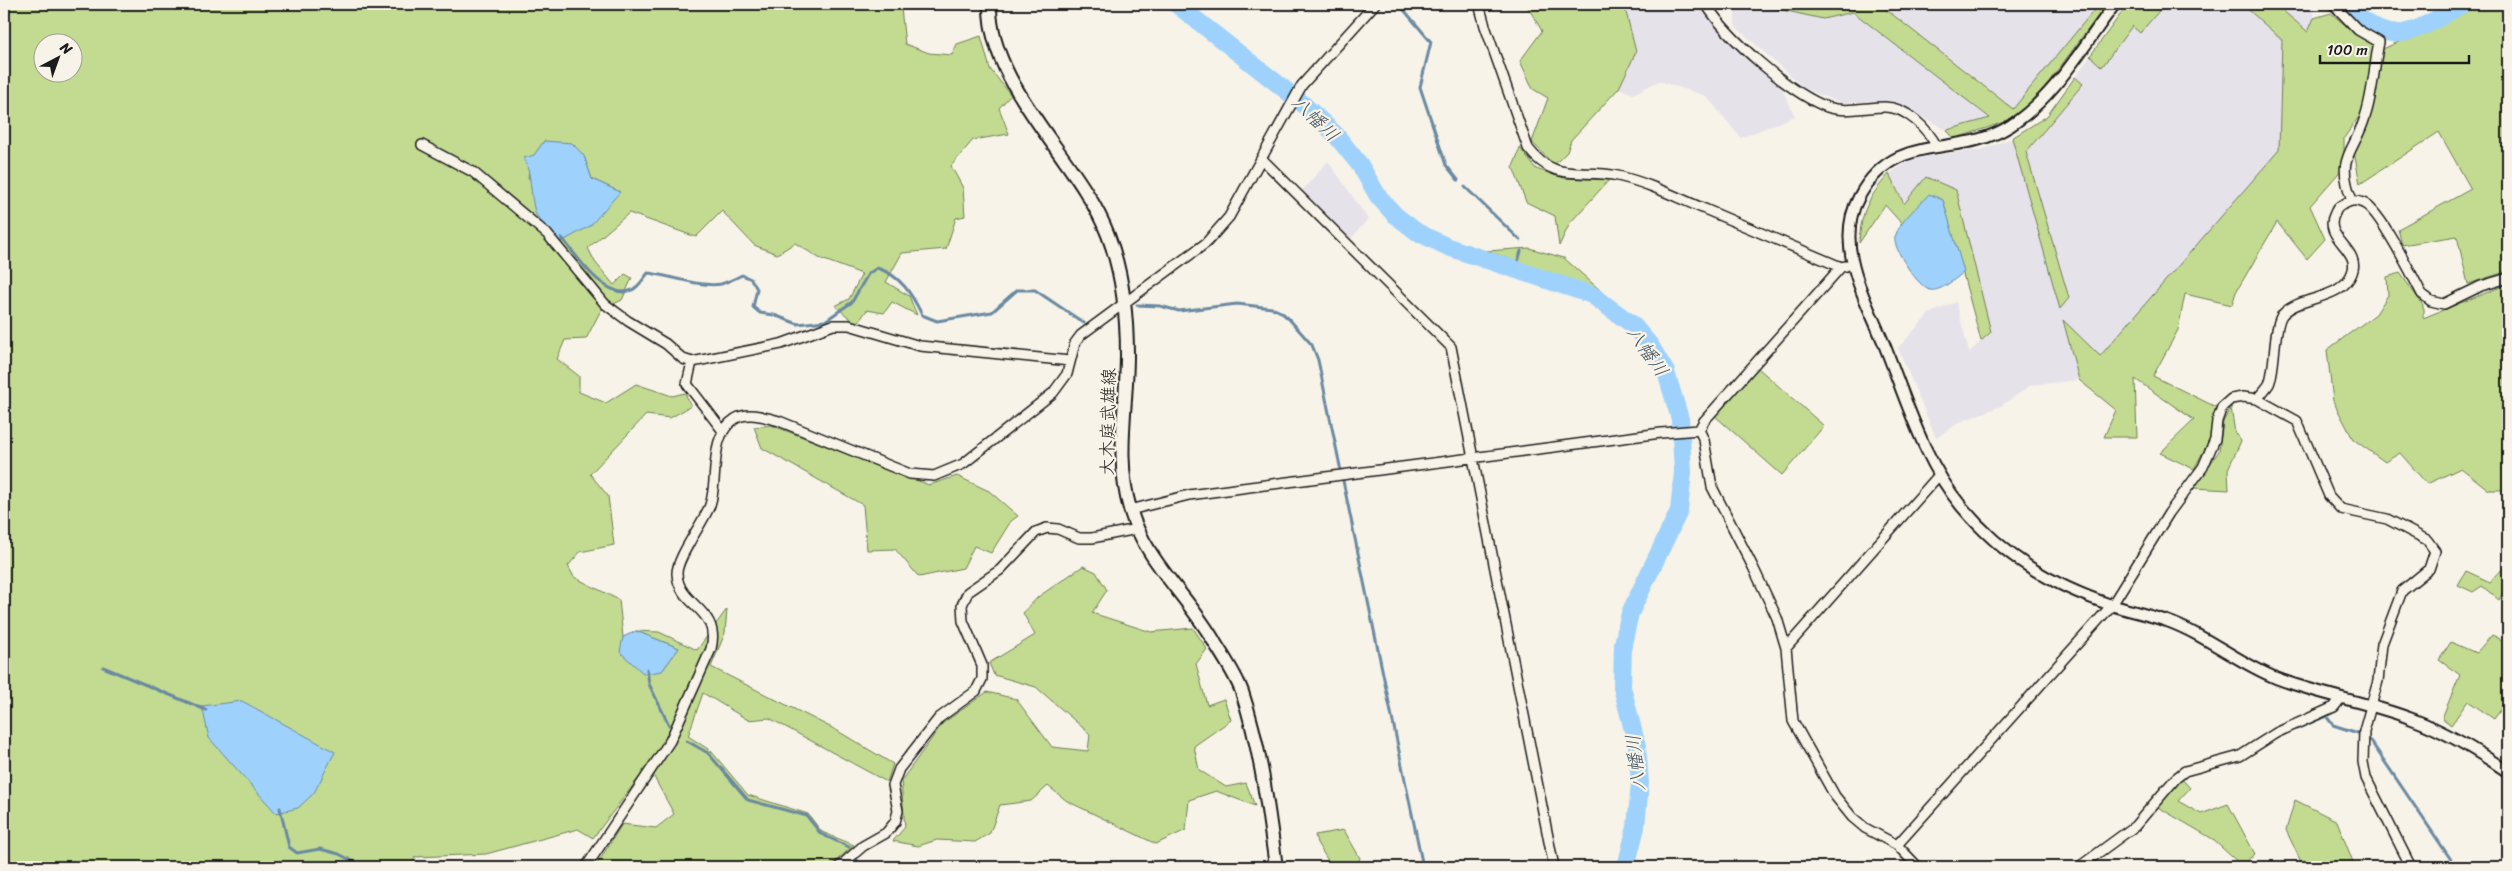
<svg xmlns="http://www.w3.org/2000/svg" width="2512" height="871" viewBox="0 0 2512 871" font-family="Sriracha,'Klee One',sans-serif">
<rect width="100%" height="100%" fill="#f7f3e8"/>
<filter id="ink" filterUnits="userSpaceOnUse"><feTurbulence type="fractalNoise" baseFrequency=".02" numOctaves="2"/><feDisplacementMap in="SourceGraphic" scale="10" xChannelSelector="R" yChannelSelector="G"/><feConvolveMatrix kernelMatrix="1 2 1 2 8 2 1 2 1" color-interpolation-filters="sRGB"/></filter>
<g filter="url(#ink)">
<path fill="#e6e2ea" d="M1624,4H1698L1781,86L1795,116L1741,138L1706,96L1659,81L1633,94L1619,88L1636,52Z
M1735,4H1755L1823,19L1853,12L1990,118L1947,130L1891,101L1841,103L1805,89L1735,26Z
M1879,4H2099L2014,110Z
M2128,4H2314V18L2308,32L2282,40L2279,150L2100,357L2063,321L2079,380L2031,385L2001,406L1960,422L1936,438L1898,348L1930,313L1956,302L1969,352L1991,332L1956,190L1904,204L1889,174L1913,158L1984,149L2012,138L2047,116Z
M1328,161L1368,219L1348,242L1301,192Z"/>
<path fill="#c2db91" stroke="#6f7c56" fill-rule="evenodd" d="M4,4H898L901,8L905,44L929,53L952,55L957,44L981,36L990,69L1011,95L999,108L1009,134L973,140L951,166L963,188L965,216L956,218L946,249L902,253L886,282L909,296L917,315L892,302L884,313L867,310L857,324L835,306L849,299L862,274L819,258L795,243L777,254L754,245L722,211L696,237L629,213L588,248L595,262L614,285L625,274L632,278L622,300L601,310L586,339L565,340L557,359L579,376V392L606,403L636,384L672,396L685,393L691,406L670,418L646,415L590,474L608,496L614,545L580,552L568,566L574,577L619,600L623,637L621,652L662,671L679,648L636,631L659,632L697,650L727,609L725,633L711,667L836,730L893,764L887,782L769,718L748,720L703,693L688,736L711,751L748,795L808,814L822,832L854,845L829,867H598L596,866L622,824L656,828L674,814L655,779L650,763L593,838L578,829L486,854L415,857L411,867H4ZM42,42H72V72H42ZM544,141L584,156L592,179L620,192L528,178C529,163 536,153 544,141Z
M1526,4H1624L1636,52L1619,88L1571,140L1567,152L1554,165L1532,142L1548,98L1533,89L1520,61L1542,31Z
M1755,4L1840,7L1848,4H1879L2013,109L2099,4H2107L2039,95L2007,121L1954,139L1947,130L1990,118L1853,12L1823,19Z
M2128,4H2165L2140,33L2132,26L2102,67L2090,56Z
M2242,4H2275L2308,32L2314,18L2331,13L2350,29L2383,49L2481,4H2508V271L2468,284L2457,236L2402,245L2398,229L2471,189L2439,132L2360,184L2354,152L2368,124L2358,118L2344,138V167L2310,206L2325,239L2307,259L2277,222L2236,292L2232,305L2185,294L2178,330L2153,376L2216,407L2210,439L2194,469L2160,453L2194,420L2135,379L2137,437H2104L2116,410L2079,380L2063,320L2100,356L2279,150L2282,40Z
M2075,77L2083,84L2026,152L2069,298L2060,309L2012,138L2047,116Z
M1520,148L1536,169L1564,178L1609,180L1570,223L1559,246L1555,216L1526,202L1513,167Z
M1889,174L1904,204L1926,177L1956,190L1991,332L1981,341L1943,200L1929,195L1902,224L1885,205L1859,243C1861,212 1868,198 1889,174Z
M1529,248L1564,258L1601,291L1487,251Z
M2400,273L2423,305V318L2508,284V490H2489L2461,468L2427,484L2400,453L2385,462L2353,439L2333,401L2327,350L2376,314L2388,295L2387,277Z
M1758,368L1824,426L1782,475L1715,416Z
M2231,407L2235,433L2241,441L2228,469L2229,490L2194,488L2219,451L2223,422Z
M771,425L929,485L957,476L989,491L1018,516L1011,521L991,553L974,546L963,568L919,577L895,549L867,550L863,505L762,448L754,427Z
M2508,563V584L2499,600L2482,586L2473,592L2458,585L2466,571L2490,582Z
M1083,566L1096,572L1107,590L1092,613L1151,632L1193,628L1207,649L1196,664L1207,705L1224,699L1231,720L1194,746L1199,770L1226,787L1246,783L1255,806L1216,791L1189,800L1186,830L1156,844L1067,801L1048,786L1031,801L1000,805L990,833L975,842L937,840L918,846L893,841L905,827L901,781L943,723L987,692L1016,699L1052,747L1088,751L1090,734L1036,687L994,675L989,663L1035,635L1023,613L1038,597Z
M2492,635L2508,643V700L2494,719L2468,701L2451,725L2442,718L2460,675L2439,660L2451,642L2476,653Z
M2182,779L2190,788L2178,801L2201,814L2228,804L2255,854L2241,865L2211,838L2156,806Z
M2295,800L2337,821L2355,867H2321L2319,861L2302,864L2286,830Z
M1344,830L1360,858L1356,867H1332L1317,843L1315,835Z"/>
<path fill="#9ed2fc" stroke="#6a89a2" d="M544,141L572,143L584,156L592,179L620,192L590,226L561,242C554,234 539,223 535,212C530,194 532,175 524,158L534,155Z
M1929,194L1943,200L1964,272C1956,278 1941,292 1930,290C1919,288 1892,248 1895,237C1900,220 1918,207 1929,194Z
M636,631L679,648L662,671L644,674L620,652L623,637Z
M242,701L335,752L314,793L298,808L276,813L209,738L202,706Z"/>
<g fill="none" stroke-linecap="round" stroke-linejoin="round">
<path stroke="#6a89a2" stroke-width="3" d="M1399,4L1431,42L1420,87L1446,165L1458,180
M1465,187L1520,240
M562,238C576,255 606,302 632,290C638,288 644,278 648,273C669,275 701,288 721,284C728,282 736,278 742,275L751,279L757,289L753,307L760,313L774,315L798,324L825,321L852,302L868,274L877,268C900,275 912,294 922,315L937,321L992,312L1017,290H1035L1084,323
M1516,269L1521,251
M1137,305L1160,306L1179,311L1237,304L1272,308L1281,312L1289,319L1312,345L1318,360L1423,867
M103,667L206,710
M647,669L649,684L669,725
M2291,731L2326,716L2333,725L2358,733
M2370,740L2456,867
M687,741L708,753L748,800L807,816L821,834L849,847
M280,808L289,847L297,853L320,849L339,854L364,867
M857,859L859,867"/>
<path stroke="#9ed2fc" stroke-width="18" d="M1176,4L1302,103L1335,134L1360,165L1378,196L1395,215L1417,232L1448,247L1592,295L1633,325L1650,345L1666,372L1680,419L1683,472L1679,511L1630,613L1623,644L1622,687L1637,746L1640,783L1636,827L1626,867
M2345,4C2391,53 2413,32 2463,4"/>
<defs>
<path id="minor" d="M1479,4L1485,26L1528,148C1555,184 1581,168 1618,176C1649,183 1678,198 1707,210C1752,229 1796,248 1841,267
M1706,4C1727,38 1790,93 1827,107C1846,113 1866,107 1885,107C1906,107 1928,129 1937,147
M2333,4L2358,30L2379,42C2374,66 2373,94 2365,117C2354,154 2335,156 2352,200
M422,145L473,172L547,234L605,304L628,321L666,344L683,359L692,362L781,344L833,325H849L920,346L1070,361
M1262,159L1451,347L1554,867
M692,362L687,384L723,431
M2257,399C2261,394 2266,389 2269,384C2276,369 2273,324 2283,314C2301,295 2341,301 2352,273C2362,249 2321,238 2335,213C2337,209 2337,207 2342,205C2350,201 2354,199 2363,203C2380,209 2412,276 2422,294L2431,301L2444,304L2481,286L2508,278
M1699,430L1704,440L1712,487L1753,567L1777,618L1786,648L1793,721L1835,796L1852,817L1865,828L1897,845L1918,867
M1699,430L1704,421L1841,267L1846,266
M1130,510L1189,495L1661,433L1699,430
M1786,648L1939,475
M1897,845L2112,605L2169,513L2203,467L2215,439L2217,421L2222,407L2231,399L2243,397L2257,399L2297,421L2329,496L2341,509L2387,519L2427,540L2435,551L2429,569L2402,591L2382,644L2378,681L2364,731L2363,762L2366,778L2411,867
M586,867L670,741L711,649C721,608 679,607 677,574C676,558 704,522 710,505C719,479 708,436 735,419C748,411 765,417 779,421L910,474L934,476L963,464L1053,393L1067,374L1075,343L1081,335L1206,243L1229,217L1302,85L1375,4
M839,867L863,846L886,833L895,822L898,811L893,785L899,769L939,718L976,691L982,679V665L963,621L962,605L968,592L1000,570L1036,532L1047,528L1058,529L1079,538H1092L1137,529
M2079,867L2135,826L2176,778L2185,771L2240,756L2276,733L2334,707L2341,698"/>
<path id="tertiary" d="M2115,4C2083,46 2055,97 2010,126C1957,160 1896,128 1859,197C1833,245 1866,300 1884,344C1906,399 1924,462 1962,507C2004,557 2050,584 2111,605C2130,611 2149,615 2167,621C2206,635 2238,663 2276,678C2320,695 2368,702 2412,719C2447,732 2478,751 2508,772"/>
<path id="secondary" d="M990,4C988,87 1080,160 1108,235C1123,274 1127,314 1127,355C1127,407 1115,458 1130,509C1145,561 1189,597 1215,643C1224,658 1236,675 1242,692C1261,749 1268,809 1276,867"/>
</defs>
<use href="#minor" stroke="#1c1c1c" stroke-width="12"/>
<use href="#tertiary" stroke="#1c1c1c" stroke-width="14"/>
<use href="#secondary" stroke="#1c1c1c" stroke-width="16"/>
<use href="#minor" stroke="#f7f3e8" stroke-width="9"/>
<use href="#tertiary" stroke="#f7f3e8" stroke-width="10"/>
<use href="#secondary" stroke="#f7f3e8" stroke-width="12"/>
</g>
</g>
<g text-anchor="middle" stroke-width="4.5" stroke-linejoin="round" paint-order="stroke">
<g font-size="18" fill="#1c1c1c" stroke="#f7f3e8">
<text transform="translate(1108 422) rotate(-89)" y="6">大木庭武雄線</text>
</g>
<g font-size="19" font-style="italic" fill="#43535f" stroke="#f7f3e8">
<text transform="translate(1316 118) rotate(44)" y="7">八幡川</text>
<text transform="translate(1648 351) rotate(55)" y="7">八幡川</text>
<text transform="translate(1635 763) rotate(-96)" y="7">八幡川</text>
</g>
</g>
<rect width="2512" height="871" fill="none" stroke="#f7f3e8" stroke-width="20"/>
<rect x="10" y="10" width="2492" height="851" fill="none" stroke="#1c1c1c" stroke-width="2" filter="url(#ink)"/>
<g transform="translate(58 58) rotate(41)"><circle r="24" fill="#f7f3e8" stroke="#9f9d96"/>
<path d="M0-4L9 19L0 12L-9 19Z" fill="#1c1c1c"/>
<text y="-8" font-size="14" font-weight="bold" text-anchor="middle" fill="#1c1c1c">N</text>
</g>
<path d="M2320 55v8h149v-8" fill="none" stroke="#1c1c1c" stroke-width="2.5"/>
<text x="2327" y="55" font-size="15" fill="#1c1c1c" stroke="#f7f3e8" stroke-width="4" paint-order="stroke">100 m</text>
</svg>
